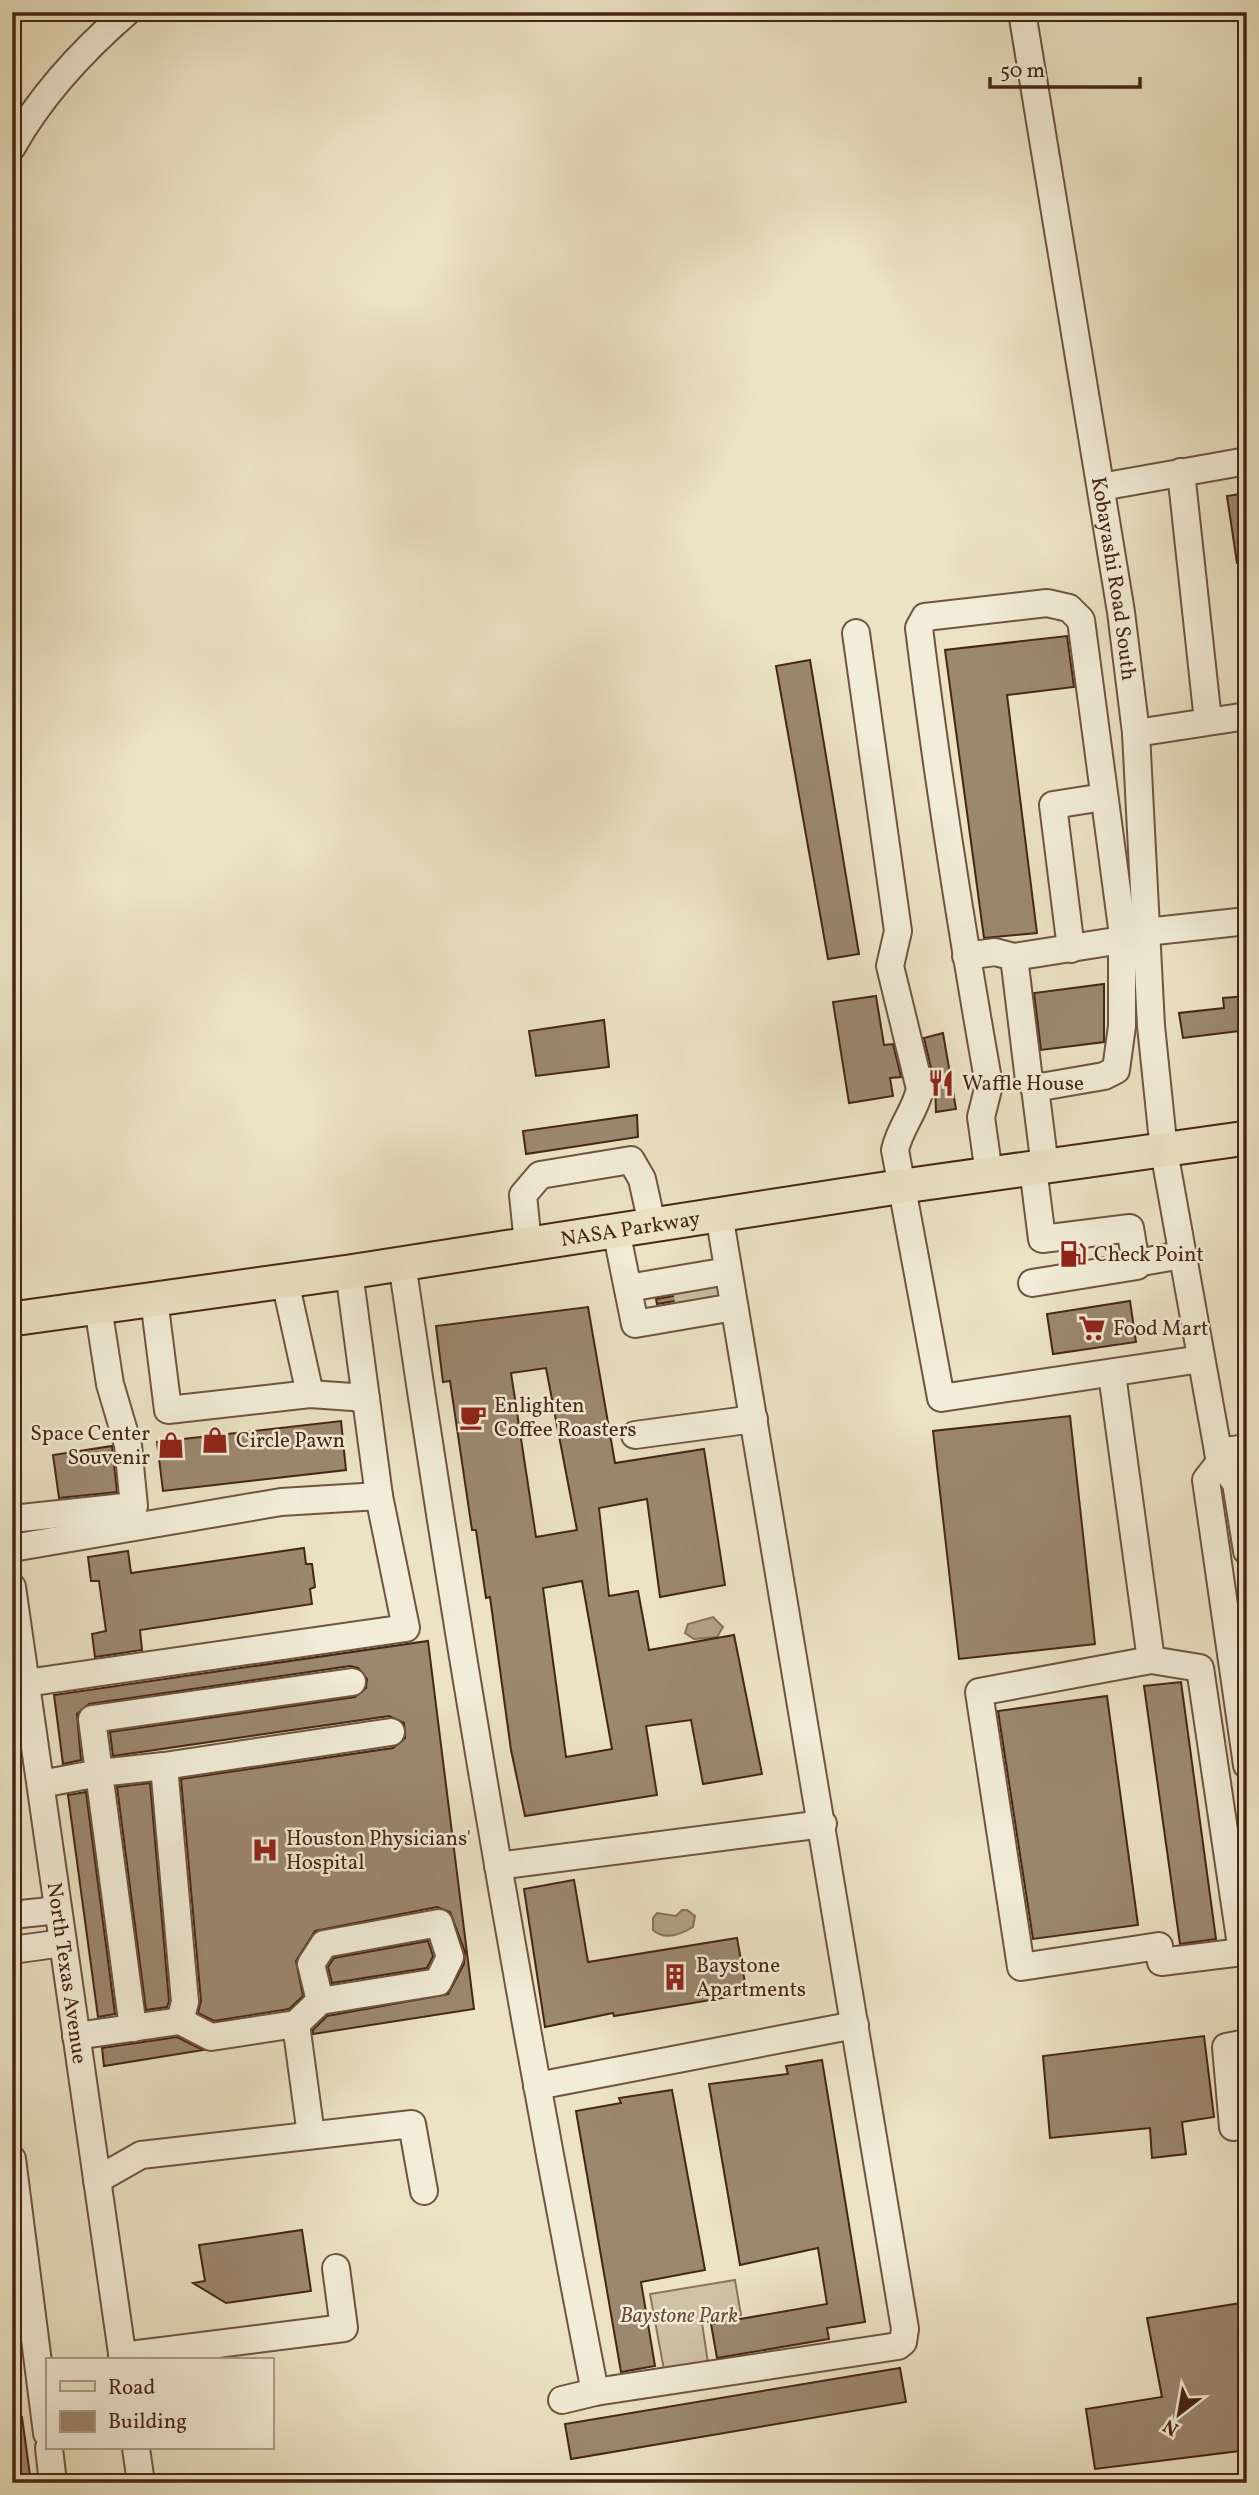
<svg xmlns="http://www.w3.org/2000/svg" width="1259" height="2495" viewBox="0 0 1259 2495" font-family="Vollkorn,serif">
<rect width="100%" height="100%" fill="#ebe3c4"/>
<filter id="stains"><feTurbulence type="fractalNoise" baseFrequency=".00286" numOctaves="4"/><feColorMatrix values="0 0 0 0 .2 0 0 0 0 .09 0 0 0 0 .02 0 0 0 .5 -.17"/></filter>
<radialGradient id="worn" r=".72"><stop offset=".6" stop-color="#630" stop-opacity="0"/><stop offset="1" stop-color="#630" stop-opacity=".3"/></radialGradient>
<path fill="#cfc3a6" stroke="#8a745e" stroke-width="2" d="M735,2280L741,2315L702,2323L708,2363L664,2370L650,2294Z"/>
<path fill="#b3a288" stroke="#87705a" stroke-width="2" d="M713,1617L723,1627L717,1637L694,1639L685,1633L688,1624Z
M682,1910H687L695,1916L693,1927C680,1935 665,1941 653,1930V1918L657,1913L676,1916Z"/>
<path fill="#9c8870" stroke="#462515" stroke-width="2" fill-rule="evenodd" d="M1247,493V562L1237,563L1227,496Z
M1067,636L1074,687L1007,695L1037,933L984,938L945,650Z
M810,660L859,954L828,959L776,666Z
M1104,984V1042L1041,1050L1034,993Z
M876,996L884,1045L893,1044L901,1077L890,1078L893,1096L849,1103L833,1002Z
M1247,996V1030L1183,1038L1179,1013L1224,1008L1223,998Z
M604,1020L609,1067L536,1076L529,1031Z
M943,1033L956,1109L936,1112L935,1085L924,1038Z
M637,1115L638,1137L526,1154L523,1131Z
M716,1289V1294L657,1304L656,1299Z
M1130,1301L1136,1342L1053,1354L1047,1314Z
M588,1307L615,1463L704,1449L725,1585L660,1597L647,1499L599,1508L609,1596L638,1591L649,1650L734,1635L762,1774L703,1784L691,1720L646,1726L657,1795L525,1816L511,1750L490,1597L486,1598L476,1530H472L450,1381L443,1382L436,1326ZM546,1368L577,1530L536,1537L511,1373ZM582,1581L612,1749L566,1757L543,1588Z
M1070,1416L1095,1644L959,1659L933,1431Z
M341,1421L346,1470L163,1491L157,1442Z
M112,1446L117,1492L59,1498L53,1455Z
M304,1548L306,1564H312L315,1587L310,1589L312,1604L140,1630L142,1650L95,1657L92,1634L106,1631L99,1581H91L88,1557L128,1551L131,1573Z
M428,1641L474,2009L313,2034V2030L327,2016L448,1994L464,1964L465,1952L450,1912L437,1907L315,1931L296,1961L303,1996L289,2009L214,2021L198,2013L201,2001L181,1779L393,1748L405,1738L404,1723L389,1716L113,1756L110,1732L355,1697L366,1688L367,1679L358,1668L350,1666L89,1704L77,1714L81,1760L63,1764L54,1695Z
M1181,1682L1216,1939L1180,1944L1144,1686Z
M1107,1696L1138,1925L1033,1939L998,1711Z
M150,1783L169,2001L167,2007L146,2010L117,1787Z
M86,1792L115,2014L98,2017L68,1795Z
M574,1880L588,1962L737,1938L747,1994L614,2016L613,2013L545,2027L524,1889Z
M428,1941L433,1956L427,1968L332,1983L328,1967L334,1958Z
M1204,2036L1214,2117L1182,2122L1186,2154L1152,2158L1150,2128L1050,2138L1043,2056Z
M177,2037L203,2050L104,2066L102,2048Z
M822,2060L865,2322L827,2328L829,2339L717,2358L711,2324L827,2304L818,2248L740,2265L709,2084L788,2074L786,2066Z
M672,2090L705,2270L641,2282L655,2366L621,2372L576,2111L621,2103L619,2098Z
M302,2230L311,2291L226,2303L193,2283L205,2281L199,2245Z
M1241,2303L1247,2337V2450L1095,2469L1086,2409L1162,2397L1147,2318Z
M900,2368L906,2402L571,2459L565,2424Z
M22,2417L31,2483H12V2418Z"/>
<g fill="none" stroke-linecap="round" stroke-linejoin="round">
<path stroke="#cabda1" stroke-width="26" stroke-dasharray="26 13" stroke-linecap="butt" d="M708,1283L710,1300
M686,1286L688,1304"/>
<defs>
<g id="minor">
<path id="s1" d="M1022,12L1121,612L1136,733L1151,1026L1164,1151L1220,1462L1236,1483L1247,1551"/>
<path d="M12,147C41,95 82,51 127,12"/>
<path d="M1181,472L1208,721"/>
<path d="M1101,487L1247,461"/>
<path d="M856,633L898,931L890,966L920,1089C915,1112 900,1127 895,1150L941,1398L1201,1359"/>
<path d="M1136,733L1247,716"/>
<path d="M1146,932L1247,921"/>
<path d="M1071,949L1053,805L1104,797"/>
<path d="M966,956L995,952L1014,957L1029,1080L1035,1088"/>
<path d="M1014,957L1122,940"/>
<path d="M1045,1167L1035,1088L1104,1076L1116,1070L1122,1026V928"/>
<path d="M1033,1168L1042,1239L1130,1228L1136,1263L1182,1255"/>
<path d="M989,1174L981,1117L989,1085C962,933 938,781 919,628L925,617L1047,603L1069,608L1081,620L1122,928H1145"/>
<path d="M616,1230L635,1324L734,1307"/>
<path d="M528,1244L523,1195L540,1175L631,1160L642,1179L652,1224"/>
<path d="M402,1263C457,1641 522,2017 595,2392"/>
<path d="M285,1281L310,1394"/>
<path d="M1032,1283L1137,1266L1136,1263"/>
<path d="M628,1288L728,1271"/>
<path d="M154,1299L168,1410L310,1394L366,1398"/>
<path d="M1112,1374L1151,1660"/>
<path d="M635,1435L754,1419"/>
<path d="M1218,1452L1247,1448"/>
<path d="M1220,1462L1206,1480L1247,1765"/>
<path d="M12,1519L134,1506L128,1445L110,1384L98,1307"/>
<path d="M12,1548L281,1502L379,1496"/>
<path id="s2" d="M12,1587L123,2360"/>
<path d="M1151,1660L1200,1668L1242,1952L1161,1962L1159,1946L1021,1967L979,1692Z"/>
<path d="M26,1683L406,1628L379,1496L349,1272"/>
<path d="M164,1766L391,1732"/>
<path d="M41,1784L99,1773L92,1719L352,1682"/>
<path d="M498,1866L823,1824"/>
<path d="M12,1915L58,1910"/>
<path d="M12,1950L63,1943"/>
<path d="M296,2024L320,2001L438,1982L450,1957L439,1923L324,1944L311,1964L320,2001"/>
<path d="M133,2028L99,1773L164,1766L185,2002L180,2021"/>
<path d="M76,2036L180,2021L211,2037L296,2024L311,2135"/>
<path d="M537,2086L855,2025"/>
<path d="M1233,2127L1226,2047L1247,2043"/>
<path d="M12,2159L47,2433"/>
<path d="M97,2180L141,2155L412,2124L424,2191"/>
<path d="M122,2356L344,2328L336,2268"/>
<path d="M562,2400L595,2392L898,2346L903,2342L905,2329L719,1214"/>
<path d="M49,2448L53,2483"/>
<path d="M136,2448L141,2483"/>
</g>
<g id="major">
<path id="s3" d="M12,1319L349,1272L904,1186L1247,1138"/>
</g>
</defs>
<use href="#minor" stroke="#6f5441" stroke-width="30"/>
<use href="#major" stroke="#462515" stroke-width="37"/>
<use href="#minor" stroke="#f2edd9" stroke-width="26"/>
<use href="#major" stroke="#ebe3c4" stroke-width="33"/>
</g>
<defs>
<symbol id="restaurant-bare" viewBox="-9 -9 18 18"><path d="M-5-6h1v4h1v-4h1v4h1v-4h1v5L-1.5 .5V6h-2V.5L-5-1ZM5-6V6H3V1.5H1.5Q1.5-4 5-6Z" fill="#8f2418" stroke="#f2edd9" stroke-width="2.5" paint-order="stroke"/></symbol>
<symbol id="fuel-bare" viewBox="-9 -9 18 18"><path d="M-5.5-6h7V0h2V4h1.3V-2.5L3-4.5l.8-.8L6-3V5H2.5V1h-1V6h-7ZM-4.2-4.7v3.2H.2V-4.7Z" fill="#8f2418" stroke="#f2edd9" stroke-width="2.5" paint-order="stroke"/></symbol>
<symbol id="supermarket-bare" viewBox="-9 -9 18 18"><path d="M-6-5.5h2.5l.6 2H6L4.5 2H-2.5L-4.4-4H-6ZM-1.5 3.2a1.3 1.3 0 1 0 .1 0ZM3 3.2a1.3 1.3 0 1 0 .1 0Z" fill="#8f2418" stroke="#f2edd9" stroke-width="2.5" paint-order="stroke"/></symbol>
<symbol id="cafe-bare" viewBox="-9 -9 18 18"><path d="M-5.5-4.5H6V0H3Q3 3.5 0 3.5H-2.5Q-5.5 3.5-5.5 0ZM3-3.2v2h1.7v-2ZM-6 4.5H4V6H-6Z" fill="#8f2418" stroke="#f2edd9" stroke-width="2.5" paint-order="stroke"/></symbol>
<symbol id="shop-bare" viewBox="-9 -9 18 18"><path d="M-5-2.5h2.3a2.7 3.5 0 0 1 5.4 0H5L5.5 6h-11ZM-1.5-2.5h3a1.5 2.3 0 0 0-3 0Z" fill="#8f2418" stroke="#f2edd9" stroke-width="2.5" paint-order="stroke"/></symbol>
<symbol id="hospital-bare" viewBox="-9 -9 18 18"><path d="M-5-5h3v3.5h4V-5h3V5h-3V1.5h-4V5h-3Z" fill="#8f2418" stroke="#f2edd9" stroke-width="2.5" paint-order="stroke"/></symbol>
<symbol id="building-bare" viewBox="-9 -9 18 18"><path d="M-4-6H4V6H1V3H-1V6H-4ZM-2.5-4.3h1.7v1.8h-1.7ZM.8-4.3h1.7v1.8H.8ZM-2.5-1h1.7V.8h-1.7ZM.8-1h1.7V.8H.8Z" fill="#8f2418" stroke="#f2edd9" stroke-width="2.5" paint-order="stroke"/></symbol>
</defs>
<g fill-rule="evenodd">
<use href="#restaurant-bare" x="922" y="1064" width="38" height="38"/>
<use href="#fuel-bare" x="1054" y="1235" width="38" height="38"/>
<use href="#supermarket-bare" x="1073" y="1309" width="38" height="38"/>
<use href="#cafe-bare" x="454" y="1398" width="38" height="38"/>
<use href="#shop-bare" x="196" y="1421" width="38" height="38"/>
<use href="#shop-bare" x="152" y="1426" width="38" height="38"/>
<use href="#hospital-bare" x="246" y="1831" width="38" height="38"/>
<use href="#building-bare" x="656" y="1958" width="38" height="38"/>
</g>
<g text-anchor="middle" stroke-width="5" stroke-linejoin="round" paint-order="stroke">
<g font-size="21" fill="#462515" stroke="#f2edd9">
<text dy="7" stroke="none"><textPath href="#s1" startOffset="574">Kobayashi Road South</textPath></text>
<text dy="7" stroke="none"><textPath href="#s3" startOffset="625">NASA Parkway</textPath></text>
<text dy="7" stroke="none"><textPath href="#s2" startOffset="390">North Texas Avenue</textPath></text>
</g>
<g font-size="21" fill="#462515" stroke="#f2edd9" text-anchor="start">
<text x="962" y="1090">Waffle House</text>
<text x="1094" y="1261">Check Point</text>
<text x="1113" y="1335">Food Mart</text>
<text x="494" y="1412">Enlighten<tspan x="494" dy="24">Coffee Roasters</tspan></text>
<text x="150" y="1440" text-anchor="end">Space Center<tspan x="150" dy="24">Souvenir</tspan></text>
<text x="236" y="1447">Circle Pawn</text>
<text x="286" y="1845">Houston Physicians'<tspan x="286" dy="24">Hospital</tspan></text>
<text x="696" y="1972">Baystone<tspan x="696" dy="24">Apartments</tspan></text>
</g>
<g font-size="21" font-style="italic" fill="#684c39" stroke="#f2edd9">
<text x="679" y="2322">Baystone Park</text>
</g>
</g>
<rect width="1259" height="2495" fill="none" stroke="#ebe3c4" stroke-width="42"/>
<rect x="14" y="14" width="1231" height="2467" fill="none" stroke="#462515" stroke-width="3.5"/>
<rect x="21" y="21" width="1217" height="2453" fill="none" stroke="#462515" stroke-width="2"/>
<rect x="46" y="2358" width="228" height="91" fill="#f2edd9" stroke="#ad9d8b" stroke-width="2"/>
<rect x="60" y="2381" width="35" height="10" fill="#ebe3c4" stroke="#ad9d8b" stroke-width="2"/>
<text x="108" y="2394" font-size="21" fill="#462515">Road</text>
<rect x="60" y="2411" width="35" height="21" fill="#9c8870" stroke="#ad9d8b" stroke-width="2"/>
<text x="108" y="2428" font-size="21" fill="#462515">Building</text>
<g transform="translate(1179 2414) rotate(211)" stroke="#f2edd9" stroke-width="5" paint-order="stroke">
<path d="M0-5L12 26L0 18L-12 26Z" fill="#462515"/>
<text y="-10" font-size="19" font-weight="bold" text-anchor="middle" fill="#462515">N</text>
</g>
<path d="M990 77v10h150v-10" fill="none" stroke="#462515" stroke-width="3.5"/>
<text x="1000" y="77" font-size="21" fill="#462515" stroke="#f2edd9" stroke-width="5" paint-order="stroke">50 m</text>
<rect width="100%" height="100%" filter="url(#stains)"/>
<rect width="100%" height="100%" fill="url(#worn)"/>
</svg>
